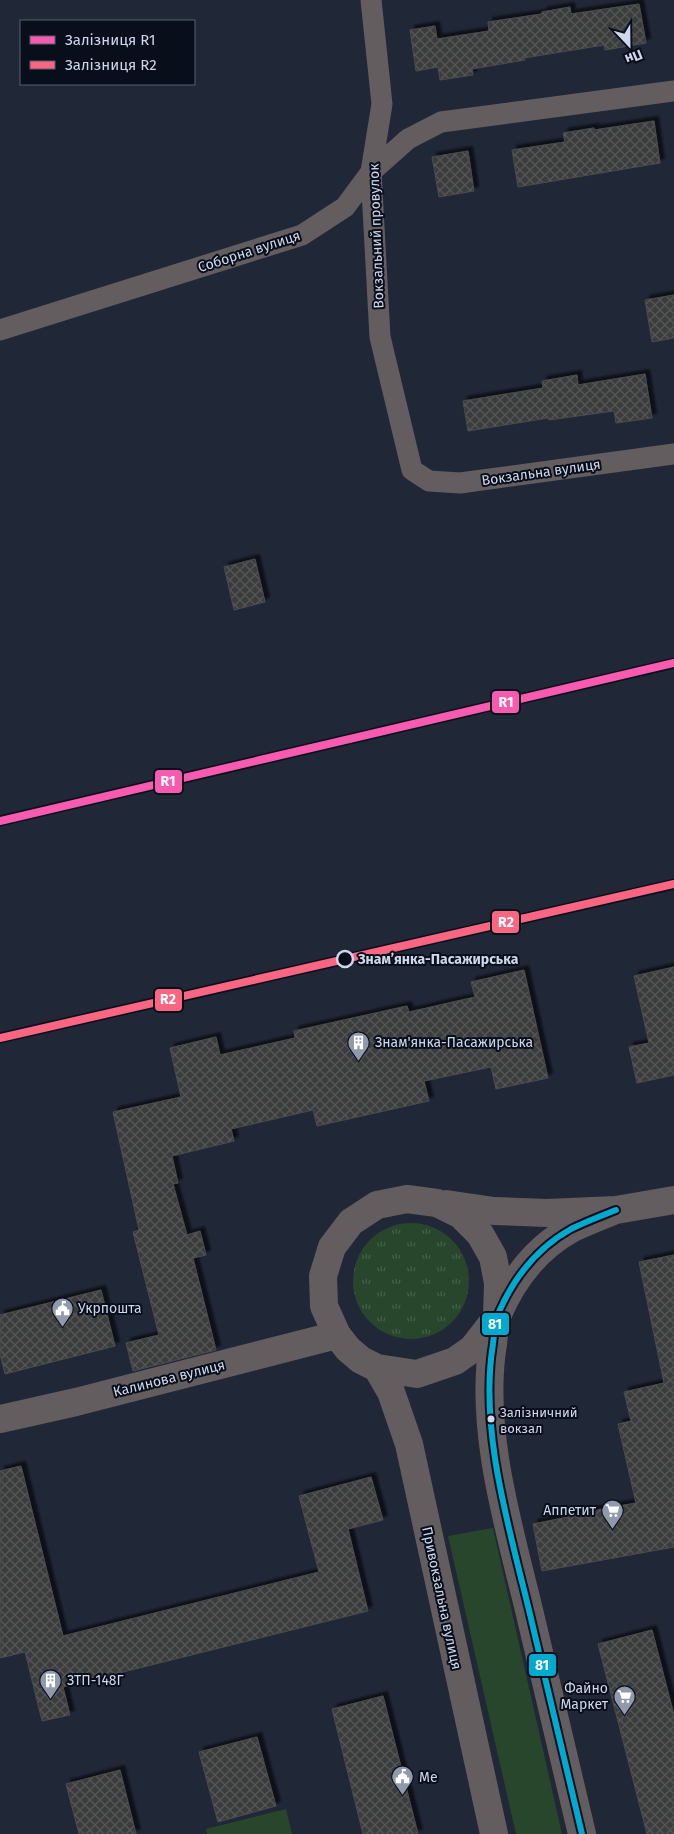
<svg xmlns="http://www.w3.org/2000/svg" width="674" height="1834" viewBox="0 0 674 1834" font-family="'Fira Sans',sans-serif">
<defs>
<pattern id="grass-tufts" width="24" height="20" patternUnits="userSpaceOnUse" patternTransform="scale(1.25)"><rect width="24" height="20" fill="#28462c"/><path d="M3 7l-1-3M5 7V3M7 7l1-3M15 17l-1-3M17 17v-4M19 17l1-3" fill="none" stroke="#46604b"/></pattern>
<pattern id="building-cross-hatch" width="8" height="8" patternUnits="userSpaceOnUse" patternTransform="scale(1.25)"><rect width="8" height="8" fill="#3b3c3d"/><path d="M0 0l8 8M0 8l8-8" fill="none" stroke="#565759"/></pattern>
<filter id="shadow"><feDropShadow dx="4.5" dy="-4.5" stdDeviation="1" flood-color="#0009"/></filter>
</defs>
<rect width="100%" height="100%" fill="#202737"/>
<path fill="url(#grass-tufts)" d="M353 1281a58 58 0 1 1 116 0a58 58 0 1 1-116 0Z"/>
<path fill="#28462c" d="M493,1528L562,1834H516L448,1536Z
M286,1809L292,1834H207L206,1829Z"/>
<path fill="url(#building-cross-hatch)" stroke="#4c4c4d" filter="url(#shadow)" d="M639,4L646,43L605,50L604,45L524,58L525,60L472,69L473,75L440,80L438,67L416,71L410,30L435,26L437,39L489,31L488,22L542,14V12L570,7L571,14Z
M654,121L660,163L518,187L512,150L565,142L563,133L594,128V130Z
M468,151L474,191L439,197L432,157Z
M674,295V338L652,342L645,300Z
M645,374L652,418L616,423L614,411L549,420L548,418L468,431L463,401L543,388L542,381L577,375L578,385Z
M255,559L265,602L234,610L224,567Z
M674,967V1075L637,1083L629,1047L649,1043L634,976Z
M524,970L548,1078L496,1089L491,1067L424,1081L429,1101L317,1126L313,1110L231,1129L234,1141L172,1156L178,1183L173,1184L187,1235L200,1231L206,1255L193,1258L216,1350L133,1371L126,1343L159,1335L133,1232L139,1230L113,1112L181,1097L170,1048L216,1037L220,1055L295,1038L294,1031L407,1006L409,1012L475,997L471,982Z
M674,1255V1547L542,1571L533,1524L568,1517V1515L636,1503L618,1424L631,1421L624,1392L664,1383L639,1262Z
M101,1290L115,1346L5,1374L0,1354V1315Z
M21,1466L63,1636L319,1572L299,1496L371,1477L383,1520L348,1529L368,1611L63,1687L70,1715L42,1721L25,1652L0,1658V1471Z
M652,1630L674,1715V1834H647L598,1644Z
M383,1696L418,1834H363L332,1709Z
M257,1737L276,1806L218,1822L199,1752Z
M120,1770L136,1834H79L66,1784Z"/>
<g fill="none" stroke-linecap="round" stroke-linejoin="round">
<path stroke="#645d5f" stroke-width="21" d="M371,0L382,104L371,172L380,337L412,470L429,481L460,483L674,454
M0,330L302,235L345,207L371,172L408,139L441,122L674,91"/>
<path stroke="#645d5f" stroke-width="28" d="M407,1199L437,1203L461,1215L480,1234L493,1257L498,1283L497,1317L472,1349L455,1361L417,1374L377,1368L361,1360L348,1349L337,1335L324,1306L323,1276L332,1247L351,1222L377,1205Z
M446,1204L494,1211L547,1213L616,1210L674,1200
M377,1368L391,1392L409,1444L494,1834
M0,1419L76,1402L337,1335
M582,1834C566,1765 550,1696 533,1627C513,1540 478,1434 493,1344C494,1334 495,1323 498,1314C513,1279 537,1248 571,1229C585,1222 601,1216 616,1210"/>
<defs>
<path id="bus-1" d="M582,1834C566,1765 550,1696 533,1627C513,1540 478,1434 493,1344C494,1334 495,1323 498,1314C513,1279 537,1248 571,1229C585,1222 601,1216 616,1210"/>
</defs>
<use href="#bus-1" stroke="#080e1a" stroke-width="10"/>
<use href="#bus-1" stroke="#00a9ce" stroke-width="6"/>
<defs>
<path id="rail-1" d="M0,821L674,663"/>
<path id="rail-2" d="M0,1038L674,884"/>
</defs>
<use href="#rail-1" stroke="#080e1a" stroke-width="11"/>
<use href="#rail-2" stroke="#080e1a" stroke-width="11"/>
<use href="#rail-1" stroke="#f75aaf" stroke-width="8"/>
<use href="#rail-2" stroke="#fa6682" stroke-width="8"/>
</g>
<defs>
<symbol id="building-pin" viewBox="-11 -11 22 30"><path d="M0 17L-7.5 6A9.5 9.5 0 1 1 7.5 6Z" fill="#919aad" stroke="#080e1a"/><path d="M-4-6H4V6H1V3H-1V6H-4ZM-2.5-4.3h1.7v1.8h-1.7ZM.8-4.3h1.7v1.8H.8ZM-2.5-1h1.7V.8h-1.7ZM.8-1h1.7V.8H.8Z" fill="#fff"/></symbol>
<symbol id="civic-pin" viewBox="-11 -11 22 30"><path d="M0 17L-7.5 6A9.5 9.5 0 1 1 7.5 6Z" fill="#919aad" stroke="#080e1a"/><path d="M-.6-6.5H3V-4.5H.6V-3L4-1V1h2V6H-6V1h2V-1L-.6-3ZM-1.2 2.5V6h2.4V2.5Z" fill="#fff"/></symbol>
<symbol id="supermarket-pin" viewBox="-11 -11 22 30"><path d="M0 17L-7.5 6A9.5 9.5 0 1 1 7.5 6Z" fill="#919aad" stroke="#080e1a"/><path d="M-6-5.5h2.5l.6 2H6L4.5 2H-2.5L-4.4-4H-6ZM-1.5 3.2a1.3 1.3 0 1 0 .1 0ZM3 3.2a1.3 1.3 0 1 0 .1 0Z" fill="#fff"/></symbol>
</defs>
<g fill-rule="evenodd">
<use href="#building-pin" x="346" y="1030" width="25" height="34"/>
<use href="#civic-pin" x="50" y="1296" width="25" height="34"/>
<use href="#supermarket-pin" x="600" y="1498" width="25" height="34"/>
<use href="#building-pin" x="38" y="1668" width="25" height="34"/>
<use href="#supermarket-pin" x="612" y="1684" width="25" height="34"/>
<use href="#civic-pin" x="390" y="1764" width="25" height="34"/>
</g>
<circle fill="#080e1a" stroke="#ced8ec" stroke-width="2.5" cx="345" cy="959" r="8"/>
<circle fill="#ced8ec" stroke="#080e1a" stroke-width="2" cx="491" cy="1419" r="4.5"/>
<g text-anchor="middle" stroke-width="4" stroke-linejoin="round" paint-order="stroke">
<g font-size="13" fill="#ced8ec" stroke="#080e1a" text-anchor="start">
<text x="500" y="1417">Залізничний<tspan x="500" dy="16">вокзал</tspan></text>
</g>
<g font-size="14" fill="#ced8ec" stroke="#080e1a">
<text transform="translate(376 236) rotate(-92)" y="5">Вокзальний провулок</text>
<text transform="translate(249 251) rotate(-18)" y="5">Соборна вулиця</text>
<text transform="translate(541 472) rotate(-8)" y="5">Вокзальна вулиця</text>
<text transform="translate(169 1378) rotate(-14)" y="5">Калинова вулиця</text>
<text transform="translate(442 1598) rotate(78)" y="5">Привокзальна вулиця</text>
</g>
<g font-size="14" font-weight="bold" fill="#ced8ec" stroke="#080e1a" text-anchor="start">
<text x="358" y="964">Знам’янка-Пасажирська</text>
</g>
<g font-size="14" fill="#ced8ec" stroke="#080e1a" text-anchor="start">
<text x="375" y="1047">Знам'янка-Пасажирська</text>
<text x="78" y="1313">Укрпошта</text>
<text x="596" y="1515" text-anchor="end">Аппетит</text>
<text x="67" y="1685">ЗТП-148Г</text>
<text x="608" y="1693" text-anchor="end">Файно<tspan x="608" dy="16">Маркет</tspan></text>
<text x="419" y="1782">Me</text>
</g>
</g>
<g stroke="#080e1a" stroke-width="2">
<rect x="491" y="690" width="29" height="24" rx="5" fill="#f75aaf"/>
<rect x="154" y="769" width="29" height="25" rx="5" fill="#f75aaf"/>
<rect x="491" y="910" width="29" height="24" rx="5" fill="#fa6682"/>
<rect x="154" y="988" width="29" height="24" rx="5" fill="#fa6682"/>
<rect x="481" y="1312" width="29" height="24" rx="5" fill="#00a9ce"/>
<rect x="528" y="1653" width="29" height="24" rx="5" fill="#00a9ce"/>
</g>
<g font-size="14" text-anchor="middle" font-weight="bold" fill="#fff">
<text x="506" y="707">R1</text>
<text x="168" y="786">R1</text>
<text x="506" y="927">R2</text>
<text x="168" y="1004">R2</text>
<text x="495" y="1329">81</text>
<text x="542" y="1670">81</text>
</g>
<rect x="20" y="20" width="175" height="65" fill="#080e1a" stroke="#575f6e"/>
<rect x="30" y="36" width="25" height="8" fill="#f75aaf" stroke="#575f6e"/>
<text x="65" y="45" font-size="15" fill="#ced8ec">Залізниця R1</text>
<rect x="30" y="61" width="25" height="8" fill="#fa6682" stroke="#575f6e"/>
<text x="65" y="70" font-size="15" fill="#ced8ec">Залізниця R2</text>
<g transform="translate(629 45) rotate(158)" stroke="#080e1a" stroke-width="4" paint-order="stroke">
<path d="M0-4L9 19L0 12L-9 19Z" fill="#ced8ec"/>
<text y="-8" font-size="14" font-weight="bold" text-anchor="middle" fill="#ced8ec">Пн</text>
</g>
</svg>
